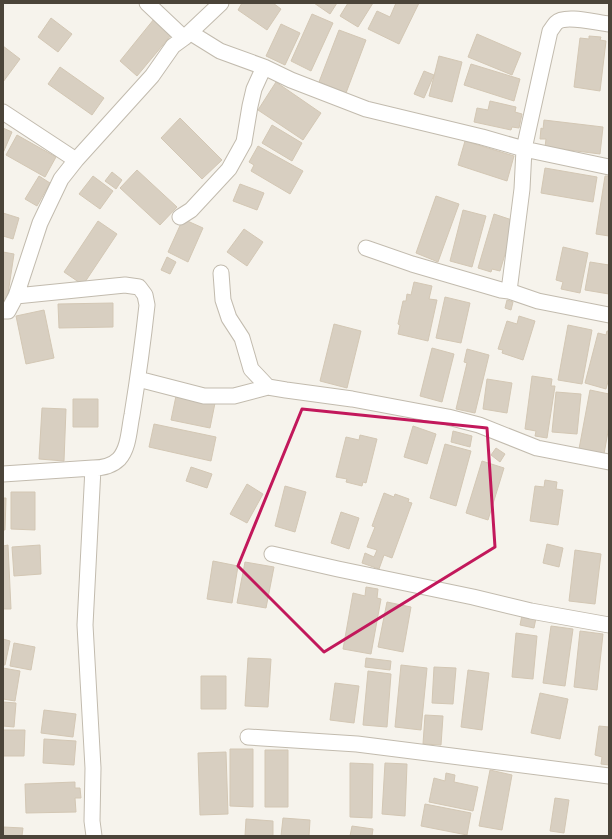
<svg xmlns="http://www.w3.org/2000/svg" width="612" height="839" viewBox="0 0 612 839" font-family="'Golos Text',sans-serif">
<rect width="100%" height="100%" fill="#f6f3ec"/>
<path fill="#d8cfc1" stroke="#d3c7b4" d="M242,3H273L281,9L267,30L238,10Z
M314,3H337L330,14Z
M348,3H373L358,27L340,16Z
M396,3H419L399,44L368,29L377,11L390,17Z
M312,14L333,23L311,71L291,61Z
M51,18L72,34L58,52L38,37Z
M154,19L172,34L137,76L120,61Z
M281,24L300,33L285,65L266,56Z
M339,30L366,40L346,93L319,82Z
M477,34L521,53L512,75L468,57Z
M589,36L601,37L600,40L606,41L600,91L574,87L580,38L589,39Z
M3,46L20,59L3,82Z
M439,56L462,62L452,102L429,96Z
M471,64L520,79L514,101L464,85Z
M60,67L104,98L92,115L48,84Z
M424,71L434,75L424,98L414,94Z
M276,82L321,113L303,140L258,110Z
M490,101L516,107L515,112L522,114L519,128L512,127L511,130L474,122L477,108L488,110Z
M180,118L222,160L202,179L161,138Z
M544,120L603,127L600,154L545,147L546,139H540L541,128L543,129Z
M272,125L302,143L292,161L262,143Z
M3,128L12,132L3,153Z
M17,135L56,157L45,177L6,155Z
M465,141L514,156L507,181L458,165Z
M258,146L303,171L290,194L251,171L254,165L249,162Z
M545,168L597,177L593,202L541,193Z
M137,170L177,207L160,225L120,188Z
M112,172L122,180L116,189L105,181Z
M39,176L50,183L37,206L25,199Z
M93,176L113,191L100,209L79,194Z
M605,176H609V236L596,234Z
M240,184L264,193L257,210L233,201Z
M436,196L459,204L438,262L416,253Z
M463,210L486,216L472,267L450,261Z
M3,213L19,218L13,239L3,236Z
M494,214L515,221L500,271L492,269L491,272L478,268Z
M183,219L203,228L188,262L168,252Z
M98,221L117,234L83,285L64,272Z
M244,229L263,242L247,266L227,252Z
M563,247L588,253L580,293L561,289L563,282L556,280Z
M3,252L14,254L6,307L3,306Z
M167,257L176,262L170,274L161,270Z
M590,262L609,265V294L585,290Z
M414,282L432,286L429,299L437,300L428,341L398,334L400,325L398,324L403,301H406L407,294L411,295Z
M445,297L470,303L461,343L436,338Z
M507,300L513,302L511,310L505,308Z
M113,303V327L59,328L58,304Z
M44,310L54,358L26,364L16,316Z
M519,316L535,321L523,360L502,353L503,350L498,349L507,321L517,324Z
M334,324L361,331L347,388L320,381Z
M568,325L592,330L582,384L558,380Z
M607,331H609V378L606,389L585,383L598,333L606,335Z
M432,348L454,354L442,402L420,396Z
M467,349L489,355L475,413L456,409L467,363L464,362Z
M532,376L552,379L551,386H555L547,438L535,436L536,431L525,429Z
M487,379L512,383L507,413L483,409Z
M590,390L609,394V426L604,454L579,449Z
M556,392L581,394L577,434L552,432Z
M176,396L215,403L210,428L171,420Z
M73,399H98V427H73Z
M42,408L66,409L64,461L39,459Z
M154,424L216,437L211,461L149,447Z
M413,426L436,434L427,464L404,457Z
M453,431L472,436L470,447L451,442Z
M360,435L377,439L366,483L363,482L362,486L346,482L347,479L336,477L346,437L359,440Z
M445,444L471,451L456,506L430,498Z
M496,448L505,454L500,462L491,455Z
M482,461L504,468L488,520L466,513Z
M191,467L212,474L207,488L186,481Z
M545,480L557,482L556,489L563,490L558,525L530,521L535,486L544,487Z
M247,484L263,494L247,523L230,514Z
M285,486L306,492L295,532L275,526Z
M11,492H35V530L11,529Z
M384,493L394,497L395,494L409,499L408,502L412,503L392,558L384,555L379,569L362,563L365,553L374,557L377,550L367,547L375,527L372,526Z
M3,498H6L5,530H3Z
M341,512L359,518L349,549L331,543Z
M547,544L563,548L559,567L543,563Z
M8,545L11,609H3V546Z
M40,545L41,574L14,576L12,547Z
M575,550L601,554L595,604L569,601Z
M213,561L238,566L232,603L207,599Z
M245,562L274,567L266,608L237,603Z
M366,587L378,589L377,598L381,599L371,654L343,649L353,593L365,596Z
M387,602L411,607L403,652L378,647Z
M522,615L536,618L534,628L520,625Z
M551,626L573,629L565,686L543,683Z
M580,631L603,634L597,690L574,687Z
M516,633L537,636L533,679L512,677Z
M3,639L10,641L5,665H3Z
M14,643L35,647L31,670L10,666Z
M248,658L271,659L268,707L245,706Z
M366,658L391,661L390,670L365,667Z
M401,665L427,668L421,730L395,727Z
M434,667L456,668L453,704L432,703Z
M3,668L20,671L15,701L3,699Z
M468,670L489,673L482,730L461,727Z
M368,671L391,674L387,727L363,725Z
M201,676H226V709H201Z
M335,683L359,686L354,723L330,720Z
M540,693L568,699L560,739L531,733Z
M3,702L16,703L14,727L3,726Z
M44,710L76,714L73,737L41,733Z
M425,715L443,716L441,745L423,744Z
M599,726L609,727V765L601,764L602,757L595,755Z
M3,730H25L24,756H3Z
M44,739L76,741L74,765L43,763Z
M230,749H253V807L230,806Z
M265,750H288V807H265Z
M226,752L228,814L200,815L198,753Z
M350,763L373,764L372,818L350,817Z
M385,763L407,764L405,816L382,814Z
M490,770L512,775L502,830L479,826Z
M446,773L455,775L454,782L478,787L473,811L429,802L434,778L445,781Z
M75,782V788H80L81,798H75L76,812L26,813L25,784Z
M555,798L569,800L564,833L550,831Z
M425,804L471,813L467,835L421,826Z
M283,818L310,820L309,836H281Z
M246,819L273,821V836H245Z
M352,826L373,829L372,836H350Z
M3,827L23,828L22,836H3Z"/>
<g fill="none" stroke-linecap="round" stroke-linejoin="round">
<defs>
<path id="minor" d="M191,33L220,51L264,67L291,80L366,109L482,137L524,149L609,167
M184,38L221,3
M3,112L76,160
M180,217L191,210L229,169L244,142L250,106L254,89L264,67
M366,248L412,264L501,290L509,291L538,301L609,315
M221,273L223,300L229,318L242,338L251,369L268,387
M509,291L522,189L524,149L550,31C552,29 554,25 556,23C565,14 597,23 609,24
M16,296L125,285L139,287L145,295L147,305C143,342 138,378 132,415C129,429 129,448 119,459C112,466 103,468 93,468
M3,311H8L16,296L40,223L61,179L76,160L152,76L173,46L184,38L147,3
M138,379L204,396H234L268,387L286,390L352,399L448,417L479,425L537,448L609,462
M3,474L93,468L85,625L93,768L92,821L94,836
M272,554L338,569L473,597L531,611L609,625
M248,737L357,744L609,776"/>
</defs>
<use href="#minor" stroke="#c2bbae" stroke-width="17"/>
<use href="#minor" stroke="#fff" stroke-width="15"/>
</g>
<path fill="none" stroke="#c2185b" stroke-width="3" stroke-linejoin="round" d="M302,409L487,428L495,547L324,652L238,566Z"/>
<rect width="612" height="839" fill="none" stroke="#4b4439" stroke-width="8"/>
</svg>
